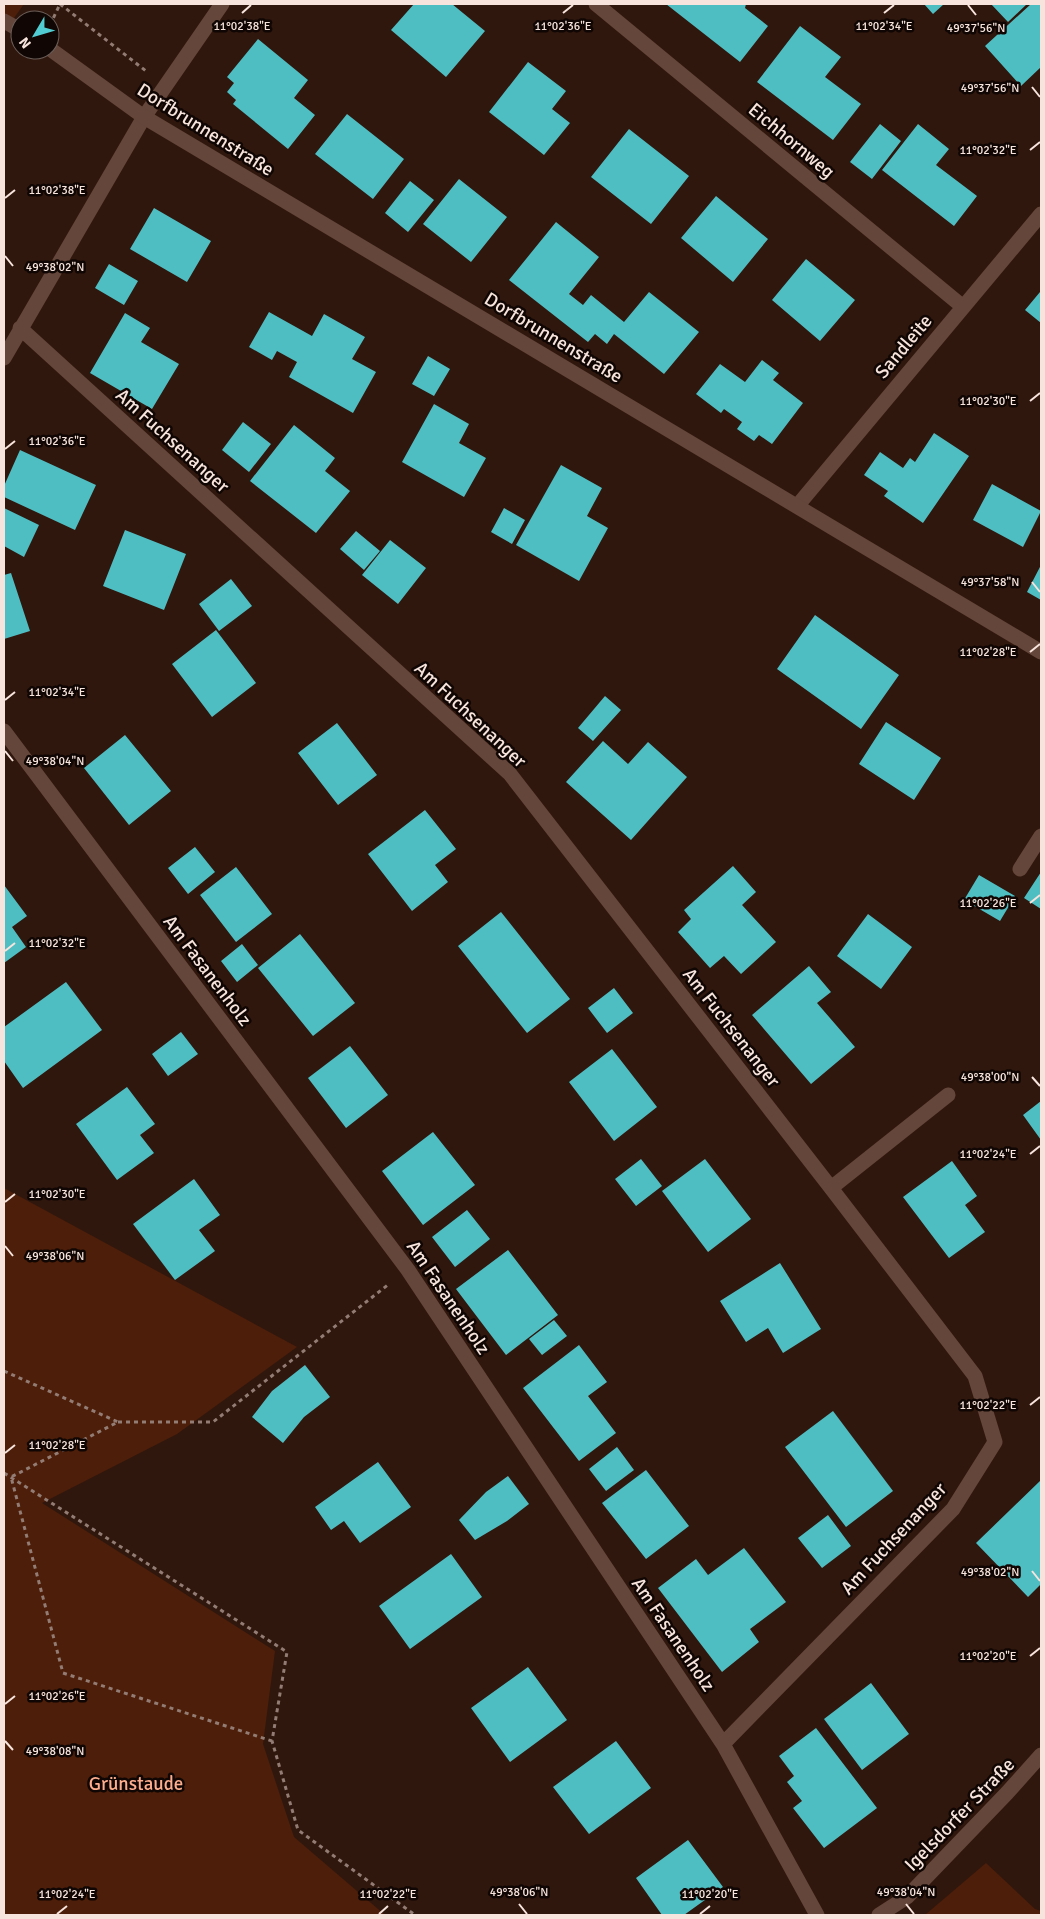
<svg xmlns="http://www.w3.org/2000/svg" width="1045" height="1919" viewBox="0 0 1045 1919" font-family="Signika,sans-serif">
<rect width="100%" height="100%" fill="#30170d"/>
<path fill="#4d1e09" d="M4,4H24L4,32Z
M4,1188L297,1347L177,1434L42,1503L275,1651L263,1744L294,1837L385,1915H4Z
M986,1863L1035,1909L1041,1911V1915H925Z"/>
<path fill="#4ebec3" d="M414,4H452L485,31L446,77L391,30Z
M666,4H746L745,8L768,26L740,62Z
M924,4H944L933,14Z
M991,4H1027L1008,22Z
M1031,4H1039L1041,6V67L1021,86L985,46Z
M800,26L841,57L825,77L861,104L833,140L757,82Z
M258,39L308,80L294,98L315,115L288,149L233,104L236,100L227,92L234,83L227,77Z
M528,62L566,91L552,109L570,123L544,155L489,112Z
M347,114L404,159L373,199L315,154Z
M880,124L901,141L872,179L850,162Z
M918,124L949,149L936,165L977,196L954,226L882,170Z
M629,129L689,176L651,224L591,177Z
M459,179L507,217L471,262L423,224Z
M410,181L434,200L408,232L385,213Z
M716,196L768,239L733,282L681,238Z
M154,208L211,241L187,282L130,249Z
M556,222L599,257L569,294L583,305L591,295L624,322L649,292L699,332L664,374L614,334L607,344L595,334L588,342L509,280Z
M806,259L855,300L820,341L772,300Z
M109,264L138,281L124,305L95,288Z
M1040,292L1041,293V323L1025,310Z
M269,312L312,336L324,314L365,337L352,359L376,372L353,413L289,377L297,362L277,351L272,360L249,347Z
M125,313L150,328L141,342L179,364L152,409L90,373Z
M428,356L450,369L434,396L412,384Z
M762,360L779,373L773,380L803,403L772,444L759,435L754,441L737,429L742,422L724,409L721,413L696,394L720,364L745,382Z
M434,404L469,424L459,443L486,458L464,497L402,462Z
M243,422L271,444L249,472L222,450Z
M294,425L335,458L325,471L350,491L316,533L250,481Z
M934,433L969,456L923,523L884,496L888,491L864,475L880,452L903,468L910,458L915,462Z
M20,450L96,485L75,530L4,497V486Z
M561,465L602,488L587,516L608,528L579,581L516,545Z
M992,484L1041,511L1023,547L973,520Z
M4,508L39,525L24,557L4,546Z
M504,508L525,520L512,544L491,532Z
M125,530L186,554L164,610L103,586Z
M356,531L380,551L364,570L340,549Z
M390,540L426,568L398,604L362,575Z
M1041,565V600L1027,592Z
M11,573L30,631L4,639V575Z
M231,579L252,606L219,631L199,604Z
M815,615L899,675L861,729L777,669Z
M216,630L256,683L212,717L172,664Z
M605,696L621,710L593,741L578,728Z
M886,722L941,758L914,800L859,764Z
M337,723L377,775L338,805L298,753Z
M125,735L171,791L129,825L84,768Z
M603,741L628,764L648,742L687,777L631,840L566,782Z
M425,810L456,849L435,865L448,882L412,911L368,854Z
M195,847L215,872L188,894L168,868Z
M733,866L756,892L742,905L776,942L741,974L724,956L710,968L678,932L691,919L684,910Z
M236,867L272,914L236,942L200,895Z
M1041,872V909L1024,898Z
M979,875L1015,896L1000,921L964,900Z
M4,885L27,916L12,927L26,947L4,963Z
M501,912L570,999L527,1033L458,946Z
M868,914L912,947L881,989L837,956Z
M300,934L355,1003L313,1036L258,968Z
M242,944L258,965L237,982L221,961Z
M809,966L831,992L817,1003L855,1047L811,1084L752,1015Z
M66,982L102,1030L23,1088L4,1061V1027Z
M614,988L633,1013L607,1033L588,1008Z
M181,1032L198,1054L168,1076L152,1054Z
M350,1046L388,1095L346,1128L308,1078Z
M612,1049L657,1107L614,1141L569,1082Z
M127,1087L155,1124L140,1135L154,1153L117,1180L76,1124Z
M1041,1101V1140L1023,1115Z
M433,1132L475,1185L423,1225L382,1171Z
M641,1159L662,1186L636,1206L615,1179Z
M705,1159L751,1219L708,1252L662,1191Z
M952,1161L977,1196L965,1205L985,1232L949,1258L903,1197Z
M194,1179L220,1215L199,1230L215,1251L175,1280L133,1224Z
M467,1210L490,1239L455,1267L432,1237Z
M508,1250L558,1315L506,1355L456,1289Z
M780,1263L821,1329L783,1353L768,1328L746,1342L720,1301Z
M554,1320L567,1336L542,1355L529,1339Z
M579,1345L607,1382L588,1396L616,1433L579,1461L523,1388Z
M305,1365L330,1397L304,1417L283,1443L252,1417L272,1391Z
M833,1411L893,1491L846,1527L785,1447Z
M617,1447L634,1470L606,1491L589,1469Z
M378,1462L411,1507L360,1543L344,1521L331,1530L315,1507Z
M646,1470L689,1526L646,1559L602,1503Z
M508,1476L529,1504L507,1521L475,1540L459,1520L486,1492Z
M1041,1480V1584L1028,1597L976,1543Z
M828,1515L851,1546L822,1568L798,1538Z
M744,1548L786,1602L750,1629L759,1642L722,1672L658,1588L696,1559L708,1575Z
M451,1554L482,1597L410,1649L379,1606Z
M528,1667L567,1720L510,1762L471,1708Z
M871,1683L909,1734L862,1770L824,1719Z
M816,1728L877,1808L824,1848L793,1808L802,1801L787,1782L794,1776L779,1756Z
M616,1741L651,1788L589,1834L553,1787Z
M688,1840L723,1887L684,1915H662L636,1878Z"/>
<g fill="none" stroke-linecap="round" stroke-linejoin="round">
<path stroke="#927c74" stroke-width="3" stroke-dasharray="4 4" stroke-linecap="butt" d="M60,4L146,71
M50,25L60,4
M4,1371L118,1422L11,1477L63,1673L272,1741
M118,1422H213L389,1284
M4,1473L287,1652L272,1741L298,1830L415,1915"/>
<path stroke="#64463b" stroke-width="15" d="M1020,869L1041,836"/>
<path stroke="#64463b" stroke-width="15" d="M596,4L962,306
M20,328L510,774L831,1188L975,1376L995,1442L953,1509L723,1744
M4,358L144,117L222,4
M798,505L1041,214
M4,731L408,1270L723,1744L817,1915
M831,1188L948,1095"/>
<path stroke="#64463b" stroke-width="15" d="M4,21L20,30
M50,49L144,117L1041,652
M879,1915L907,1897L1007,1793L1041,1755"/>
</g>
<path fill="none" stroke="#f7e4dd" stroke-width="2" d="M968,5L976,15M242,13L251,5M563,13L573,5M884,13L894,5M1032,87L1040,97M1030,150L1040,142M5,198L15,190M5,256L13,266M1030,401L1040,393M5,449L15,441M1032,582L1040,592M1030,652L1040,644M5,700L15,692M5,751L13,761M1030,903L1040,895M5,951L15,943M1032,1077L1040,1086M1030,1154L1040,1146M5,1202L15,1194M5,1246L13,1256M1030,1405L1040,1397M5,1453L15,1445M1032,1571L1040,1581M1030,1656L1040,1648M5,1704L15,1696M5,1741L13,1750M519,1904L527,1914M906,1904L914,1914M57,1914L67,1906M379,1914L388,1906M700,1914L710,1906"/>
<g text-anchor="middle" stroke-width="5" stroke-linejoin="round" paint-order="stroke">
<g font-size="19" fill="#f7e4dd" stroke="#100603">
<text transform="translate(206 129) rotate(32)" y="7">Dorfbrunnenstraße</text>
<text transform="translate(792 140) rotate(40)" y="7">Eichhornweg</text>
<text transform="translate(554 337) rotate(31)" y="7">Dorfbrunnenstraße</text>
<text transform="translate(903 346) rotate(-50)" y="7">Sandleite</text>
<text transform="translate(173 440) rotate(42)" y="7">Am Fuchsenanger</text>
<text transform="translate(471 714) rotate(43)" y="7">Am Fuchsenanger</text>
<text transform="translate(208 970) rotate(53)" y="7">Am Fasanenholz</text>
<text transform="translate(732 1027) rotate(52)" y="7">Am Fuchsenanger</text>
<text transform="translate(449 1297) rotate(56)" y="7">Am Fasanenholz</text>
<text transform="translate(893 1538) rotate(-47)" y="7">Am Fuchsenanger</text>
<text transform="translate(674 1634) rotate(56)" y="7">Am Fasanenholz</text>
<text transform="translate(959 1814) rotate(-46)" y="7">Igelsdorfer Straße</text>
</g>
<g font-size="19" fill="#feae8e" stroke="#100603">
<text x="136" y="1790">Grünstaude</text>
</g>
</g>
<g font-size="12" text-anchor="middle" fill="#f7e4dd" stroke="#100603" stroke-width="5" stroke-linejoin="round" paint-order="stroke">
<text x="242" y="30">11°02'38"E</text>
<text x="563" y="30">11°02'36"E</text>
<text x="884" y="30">11°02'34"E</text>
<text x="976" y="32">49°37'56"N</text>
<text x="990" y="92">49°37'56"N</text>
<text x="988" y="154">11°02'32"E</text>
<text x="57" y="194">11°02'38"E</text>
<text x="55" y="271">49°38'02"N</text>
<text x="988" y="405">11°02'30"E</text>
<text x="57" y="445">11°02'36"E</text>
<text x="990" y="586">49°37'58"N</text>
<text x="988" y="656">11°02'28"E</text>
<text x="57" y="696">11°02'34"E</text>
<text x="55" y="765">49°38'04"N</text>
<text x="988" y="907">11°02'26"E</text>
<text x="57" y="947">11°02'32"E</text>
<text x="990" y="1081">49°38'00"N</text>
<text x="988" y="1158">11°02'24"E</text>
<text x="57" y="1198">11°02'30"E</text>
<text x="55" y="1260">49°38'06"N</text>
<text x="988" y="1409">11°02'22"E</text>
<text x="57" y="1449">11°02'28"E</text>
<text x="990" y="1576">49°38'02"N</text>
<text x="988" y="1660">11°02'20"E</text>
<text x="57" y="1700">11°02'26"E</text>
<text x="55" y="1755">49°38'08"N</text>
<text x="519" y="1896">49°38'06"N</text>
<text x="906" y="1896">49°38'04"N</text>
<text x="67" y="1898">11°02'24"E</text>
<text x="388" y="1898">11°02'22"E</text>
<text x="710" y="1898">11°02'20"E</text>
</g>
<rect width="1045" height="1919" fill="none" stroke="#f7e4dd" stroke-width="10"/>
<g transform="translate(35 35) rotate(232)"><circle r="24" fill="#100603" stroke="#6c5f5a"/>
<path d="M0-4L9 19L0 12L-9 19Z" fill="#51ccd2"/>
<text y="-8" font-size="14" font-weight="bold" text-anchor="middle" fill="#f7e4dd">N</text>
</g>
</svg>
